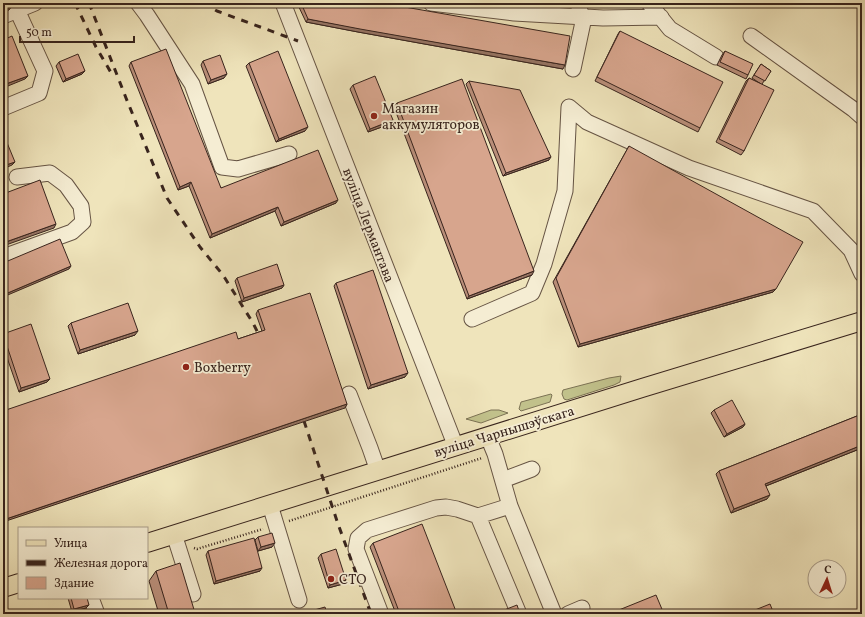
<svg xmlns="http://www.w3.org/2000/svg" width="865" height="617" viewBox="0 0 865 617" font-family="Vollkorn,serif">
<rect width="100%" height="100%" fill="#efe4bb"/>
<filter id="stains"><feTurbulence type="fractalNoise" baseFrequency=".005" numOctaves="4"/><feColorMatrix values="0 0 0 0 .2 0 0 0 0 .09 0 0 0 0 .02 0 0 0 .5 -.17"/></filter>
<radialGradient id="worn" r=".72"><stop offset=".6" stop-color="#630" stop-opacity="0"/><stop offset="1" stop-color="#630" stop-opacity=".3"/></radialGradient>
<path fill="#c1c18b" stroke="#7c7254" d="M621,376L620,382L614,385L567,400L564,399L562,394L563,390L609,378Z
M551,394L552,395L550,402L521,411L519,409L521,402Z
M491,410H499L508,413L481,423L466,419Z"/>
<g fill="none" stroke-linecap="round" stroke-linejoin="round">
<defs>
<path id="minor" d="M138,3L147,15L192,84L222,167L238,169L289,154
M283,3L456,447
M431,3L514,13L603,18L661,17
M649,3L670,29L716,57
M3,16L35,3
M751,36L853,109L862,117
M573,69L583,22L578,3
M569,107L587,122L689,168L813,211L851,250L862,274
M3,108L39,93L45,71L17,10
M3,257L72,232L83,222L81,206L66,185L50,173L17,177
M472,319L532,293L544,264L565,191L569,107
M349,394L370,448L378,471
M488,437L495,454L510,506L554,614
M503,480L532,469
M270,505L299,600
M478,516L519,614
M174,534L193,594
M91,598L97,614
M381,614L356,549L358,538L367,530L436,508L446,507L457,509L478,516L510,506
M568,614L582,608"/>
<path id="major" d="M147,543L642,388L862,321
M3,588L19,583"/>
</defs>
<use href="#minor" stroke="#665444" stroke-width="17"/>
<use href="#major" stroke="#38241d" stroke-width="20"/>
<path stroke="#38241d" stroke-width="2.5" stroke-dasharray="1 2" stroke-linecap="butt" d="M289,521L482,458
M194,548L197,549L263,529"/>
<use href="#minor" stroke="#f5edd3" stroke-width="15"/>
<use href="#major" stroke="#efe4bb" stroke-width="18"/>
<path stroke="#38241d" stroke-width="3" stroke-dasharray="7 7" stroke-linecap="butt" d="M75,3L96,47L113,76
M89,3L126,98L167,198L200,247L223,275L253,323L259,335
M203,3L217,11L298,41
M304,421L338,524L371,614"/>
</g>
<path fill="#b98e79" stroke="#38241d" d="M297,3H382L563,69L358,32L306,22Z
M620,31L700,128L698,132L595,81L618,34Z
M725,51L748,75L746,79L717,65L722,55Z
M203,61L224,78L208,84L201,65Z
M59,62L85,71L82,74L63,82L56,66Z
M131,62L221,188L336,203L281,226L275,211L210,238L189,186L178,190L129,66Z
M249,63L305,131L276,142L246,66Z
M761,64L771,71L762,84L744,151L741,155L716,142L746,81L749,78L761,84L752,78Z
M469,81L549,160L503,176L466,84Z
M353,85L390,124L368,132L350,89Z
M397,103L532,275L467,299L394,107Z
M629,146L773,292L578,347L553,282Z
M237,278L284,285L282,288L242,302L235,281Z
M336,283L405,377L368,389L334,286Z
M258,310L347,404L345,408L238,339L262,331L256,314Z
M71,323L135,335L78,354L68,326Z
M3,334L47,382L19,392L3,346Z
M714,410L745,424L743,427L724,437L711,413Z
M862,414V448L766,486L767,499L731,513L716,474L719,471Z
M258,537L272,547L258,551L255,540Z
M373,543L457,614H396L370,547Z
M208,551L260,571L214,584L206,555Z
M321,554L346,580L343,584L328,588L318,558Z
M156,571L194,614H159L149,581Z
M68,598H87L86,608L72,612Z"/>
<path fill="#967463" stroke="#38241d" d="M12,6L9,10L3,12V9Z
M308,19L565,65L563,69L358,32L306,22Z
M85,71L82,74L63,82L66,79Z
M227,74L224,78L208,84L211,80Z
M28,76L25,79L3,88V85Z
M393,120L390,124L368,132L370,129Z
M308,127L305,131L276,142L279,139Z
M551,157L549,160L503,176L506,173Z
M15,162L12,165L3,169V166Z
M191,182L189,186L178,190L180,187Z
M338,200L336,203L281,226L284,222Z
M278,207L275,211L210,238L212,234Z
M56,224L54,228L3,246V243Z
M71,266L69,269L3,297V295Z
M534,271L532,275L467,299L469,296Z
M284,285L282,288L242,302L244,298Z
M776,289L773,292L578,347L580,344Z
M138,331L135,335L78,354L80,350Z
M408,373L405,377L368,389L371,385Z
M50,379L47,382L19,392L21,388Z
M347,404L345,408L3,522V520Z
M745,424L743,427L724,437L727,434Z
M862,445V448L763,487L765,484Z
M770,495L767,499L731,513L734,509Z
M275,543L272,547L258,551L261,547Z
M262,568L260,571L214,584L216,581Z
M346,580L343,584L328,588L330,585Z
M89,605L86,608L72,612L74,609Z"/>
<path fill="#d7a58d" stroke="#38241d" d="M3,3H11L12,6L3,9Z
M301,3H382L570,36L565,65L360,29L308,19Z
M620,31L723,82L700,128L597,77Z
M12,36L28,76L3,85V40Z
M166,49L221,188L318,150L338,200L284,222L278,207L212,234L191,182L180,187L131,62Z
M278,51L308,127L279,139L249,63Z
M725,51L753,64L748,75L720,62Z
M78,54L85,71L66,79L59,62Z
M220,55L227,74L211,80L203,61Z
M761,64L771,71L765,81L754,75Z
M375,76L393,120L370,129L353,85Z
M749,78L774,90L744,151L719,139Z
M462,79L534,271L469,296L397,103Z
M469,81L520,90L551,157L506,173Z
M3,133L15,162L3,166Z
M629,146L803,242L776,289L580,344L556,278Z
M40,180L56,224L3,243V194Z
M60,239L71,266L3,295V263Z
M277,264L284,285L244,298L237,278Z
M373,270L408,373L371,385L336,283Z
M310,293L347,404L3,520V411L236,332L238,339L265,330L258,310Z
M128,303L138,331L80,350L71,323Z
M31,324L50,379L21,388L3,334Z
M732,400L745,424L727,434L714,410Z
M862,414V445L765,484L770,495L734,509L719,471Z
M422,524L457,614H400L373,543Z
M272,533L275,543L261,547L258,537Z
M254,538L262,568L216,581L208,551Z
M336,549L346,580L330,585L321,554Z
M180,563L195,613L193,614H169L156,571Z
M656,595L664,614H609Z
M71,598H87L89,605L74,609Z
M770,604L774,614H745Z
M517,605L520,614H494Z
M325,607L327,614H300Z"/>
<g fill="#8f2418" stroke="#f5edd3" stroke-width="1.5">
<circle cx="374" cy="116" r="4"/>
<circle cx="186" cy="367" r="4"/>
<circle cx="331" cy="579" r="4"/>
</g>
<g text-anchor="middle" stroke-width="3.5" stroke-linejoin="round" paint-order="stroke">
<g font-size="14" fill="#38241d" stroke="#f5edd3" text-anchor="start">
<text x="382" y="113">Магазин<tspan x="382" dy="16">аккумуляторов</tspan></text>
<text x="194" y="372">Boxberry</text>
<text x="339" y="584">СТО</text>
</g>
<g font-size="14" fill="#38241d" stroke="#f5edd3">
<text transform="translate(369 225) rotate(69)" y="5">вуліца Лермантава</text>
<text transform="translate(504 431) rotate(-17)" y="5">вуліца Чарнышэўскага</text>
</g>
</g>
<rect width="865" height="617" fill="none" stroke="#efe4bb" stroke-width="16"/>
<rect x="4" y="4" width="857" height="609" fill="none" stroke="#38241d" stroke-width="2"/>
<rect x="8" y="8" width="849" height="601" fill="none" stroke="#38241d"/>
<rect x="18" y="527" width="130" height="72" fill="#f5edd3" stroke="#a99d8a"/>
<rect x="26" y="540" width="20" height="6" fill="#efe4bb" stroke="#a99d8a"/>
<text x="54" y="547" font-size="12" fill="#38241d">Улица</text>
<rect x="26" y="560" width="20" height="6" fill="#38241d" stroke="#a99d8a"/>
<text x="54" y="567" font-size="12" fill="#38241d">Железная дорога</text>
<rect x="26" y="577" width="20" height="12" fill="#d7a58d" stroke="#a99d8a"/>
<text x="54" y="587" font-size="12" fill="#38241d">Здание</text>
<g transform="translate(827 579) rotate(4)"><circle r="19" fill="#f5edd3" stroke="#a99d8a"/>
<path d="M0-3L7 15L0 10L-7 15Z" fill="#8f2418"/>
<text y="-6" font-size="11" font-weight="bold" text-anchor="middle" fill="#38241d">С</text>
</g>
<path d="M20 36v6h114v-6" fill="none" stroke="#38241d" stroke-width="2"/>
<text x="26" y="36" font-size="12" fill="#38241d" stroke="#f5edd3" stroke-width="3" paint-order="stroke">50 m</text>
<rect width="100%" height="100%" filter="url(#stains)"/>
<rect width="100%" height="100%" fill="url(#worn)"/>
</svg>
